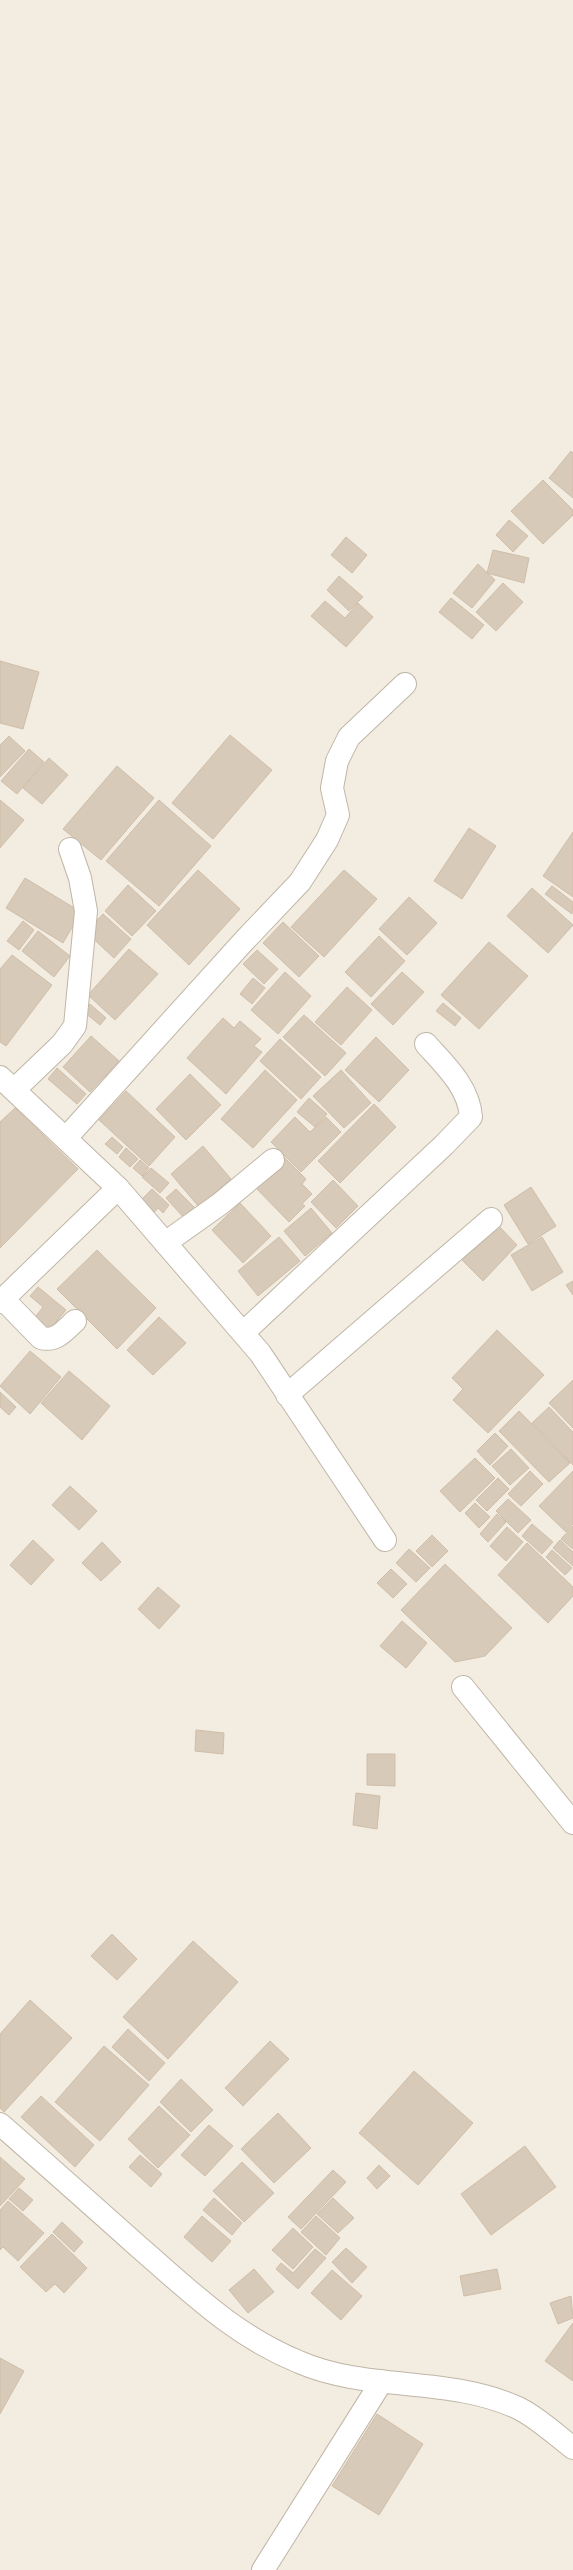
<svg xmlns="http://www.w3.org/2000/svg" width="573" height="2570" viewBox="0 0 573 2570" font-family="'Space Grotesk',sans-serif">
<rect width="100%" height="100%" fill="#f2ece1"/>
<path fill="#d7cab9" stroke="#d0bea8" d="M571,451L573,453V498L549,478Z
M543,480L573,510V515L543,544L511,511Z
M509,520L528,536L513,552L496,535Z
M346,537L367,555L352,573L331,555Z
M493,550L529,558L524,583L487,573Z
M478,564L495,580L472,608L453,593Z
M339,576L363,597L349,611L327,590Z
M503,583L523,602L496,631L476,612Z
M451,598L484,625L472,639L439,612Z
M325,601L345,618L358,603L373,617L346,647L311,616Z
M0,661L39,672L23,729L0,723Z
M230,735L272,770L213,839L172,803Z
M9,736L25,751L0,777V745Z
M29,749L44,762L17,794L1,781Z
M49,758L68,775L42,804L23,788Z
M117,766L154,798L101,860L63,829Z
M0,800L24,820L0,848Z
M159,800L211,846L159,906L106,861Z
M469,828L496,846L462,899L434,881Z
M573,832V897L543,876Z
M198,870L240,909L189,965L147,925Z
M344,870L377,899L324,957L291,927Z
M25,878L81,912L63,943L6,908Z
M128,885L156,911L132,936L105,911Z
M552,886L573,902L572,914L545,894Z
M532,888L573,925L548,953L507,916Z
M409,897L437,923L407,955L379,929Z
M103,914L131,939L114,958L86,932Z
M23,921L34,930L19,950L7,941Z
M283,922L319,956L299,977L263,943Z
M38,931L70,956L54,977L22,951Z
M379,936L405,961L371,997L345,972Z
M489,942L528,976L479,1029L441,995Z
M129,949L158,974L115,1020L88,995Z
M257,950L278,969L264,984L243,964Z
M12,955L52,985L6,1046L0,1042V969Z
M285,972L311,996L278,1034L251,1010Z
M402,972L424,992L393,1025L371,1004Z
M253,978L265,988L252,1004L240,994Z
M347,987L372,1010L341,1045L315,1022Z
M443,1003L461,1018L455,1026L436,1011Z
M90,1004L106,1018L100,1025L84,1012Z
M304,1015L346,1053L325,1076L283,1037Z
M223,1018L234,1028L240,1021L261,1039L254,1046L262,1052L226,1094L187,1058Z
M91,1036L119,1061L90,1092L63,1067Z
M376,1037L409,1070L379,1102L345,1070Z
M280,1039L321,1077L301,1099L260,1061Z
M57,1068L86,1094L77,1104L48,1079Z
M265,1070L297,1100L253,1148L221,1119Z
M341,1070L371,1103L344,1128L313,1096Z
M190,1074L221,1105L186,1140L156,1109Z
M126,1091L175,1137L149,1166L99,1120Z
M309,1098L327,1114L315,1127L297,1112Z
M374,1104L396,1127L340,1183L318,1161Z
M15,1108L78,1169L0,1248V1122Z
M295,1117L310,1132L326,1117L341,1132L301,1172L271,1142Z
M112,1137L123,1147L117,1154L105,1144Z
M203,1146L231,1179L199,1207L171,1174Z
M126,1148L138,1159L130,1167L119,1157Z
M284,1157L306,1179L302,1184L312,1194L302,1204L305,1206L289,1222L254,1186Z
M140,1160L149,1168L142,1176L133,1168Z
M151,1168L169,1183L160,1193L142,1177Z
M333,1180L358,1206L336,1228L311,1202Z
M531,1187L556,1226L528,1244L504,1205Z
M152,1189L169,1205L163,1213L158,1208L152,1215L139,1202Z
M176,1189L197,1210L186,1220L166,1198Z
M240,1203L271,1236L243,1263L212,1230Z
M311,1208L332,1233L305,1256L284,1231Z
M495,1222L517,1245L483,1281L460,1258Z
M279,1237L300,1261L258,1296L238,1271Z
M542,1237L563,1272L532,1291L511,1255Z
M97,1250L156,1308L117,1349L57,1289Z
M573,1281V1295L566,1285Z
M38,1287L66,1310L47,1333L32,1321L43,1307L30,1296Z
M159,1317L186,1343L153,1375L127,1350Z
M497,1330L544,1375L488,1433L453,1400L463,1389L452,1378Z
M30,1351L61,1377L30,1414L0,1386Z
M69,1371L110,1406L82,1440L41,1403Z
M573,1380V1428L549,1403Z
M0,1392L16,1407L9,1415L0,1407Z
M549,1407L573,1432V1465L532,1423Z
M519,1411L570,1463L549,1482L499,1431Z
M495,1433L508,1446L490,1465L477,1451Z
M511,1449L529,1468L510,1485L492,1466Z
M475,1458L495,1478L460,1512L440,1491Z
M530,1471L543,1484L521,1506L508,1494Z
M573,1471V1524L566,1532L539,1506Z
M498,1478L509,1489L487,1511L476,1500Z
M70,1486L97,1511L79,1530L52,1505Z
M508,1499L531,1520L518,1533L496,1511Z
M475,1503L490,1517L479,1528L465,1513Z
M497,1514L506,1522L488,1542L480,1534Z
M532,1524L553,1542L542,1554L522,1536Z
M573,1526V1549L561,1539Z
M507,1527L523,1542L506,1561L490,1546Z
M432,1535L448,1551L432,1567L416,1551Z
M33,1540L54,1560L31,1585L10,1565Z
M560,1540L573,1552V1566L553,1548Z
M102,1542L121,1562L101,1581L82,1563Z
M527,1543L573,1587V1596L548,1623L498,1575Z
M409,1549L430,1568L416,1582L396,1563Z
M552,1550L572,1568L565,1575L546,1557Z
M445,1564L512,1628L485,1656L455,1662L401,1610Z
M391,1569L407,1584L393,1598L377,1583Z
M158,1587L180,1606L159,1629L138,1609Z
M402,1621L427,1643L406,1668L380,1646Z
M196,1730L224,1733L223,1754L195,1751Z
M367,1754H395V1786L367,1785Z
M356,1793L380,1796L377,1829L353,1825Z
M112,1934L137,1959L117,1980L91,1956Z
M193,1941L238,1982L168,2059L123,2017Z
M30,2000L72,2038L4,2112L0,2108V2034Z
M128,2029L165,2063L149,2081L112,2047Z
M270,2041L289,2059L243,2106L225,2088Z
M104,2046L149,2085L100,2141L55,2102Z
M414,2071L473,2123L418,2185L359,2133Z
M181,2079L213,2110L191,2132L160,2102Z
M41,2096L94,2145L75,2167L21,2117Z
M159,2106L190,2135L158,2168L128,2139Z
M278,2113L311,2148L274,2183L241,2149Z
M209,2125L233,2146L205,2176L181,2155Z
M525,2146L556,2187L491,2235L461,2194Z
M140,2155L162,2174L151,2187L129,2167Z
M0,2157L25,2179L0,2206Z
M242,2162L274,2193L244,2222L213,2191Z
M379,2165L390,2176L377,2189L367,2178Z
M333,2170L346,2182L301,2229L288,2217Z
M19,2188L33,2200L23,2211L9,2199Z
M214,2198L242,2223L232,2235L203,2210Z
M333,2198L354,2218L338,2233L317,2214Z
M8,2201L44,2233L18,2261L3,2247L0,2250V2210Z
M202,2216L231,2241L212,2262L184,2237Z
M316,2216L340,2238L326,2255L301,2232Z
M62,2222L83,2242L74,2252L53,2232Z
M293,2228L313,2247L293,2269L272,2250Z
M52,2234L87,2268L64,2293L55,2284L46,2292L20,2267Z
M346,2248L367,2267L352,2283L332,2262Z
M315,2249L326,2258L298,2289L276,2269L281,2263L293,2273Z
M254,2269L274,2292L248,2313L229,2290Z
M497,2269L501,2289L464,2296L460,2276Z
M332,2270L362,2296L341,2320L311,2293Z
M571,2296L573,2318L558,2324L550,2303Z
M573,2323V2381L545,2361Z
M0,2358L24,2371L0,2414Z
M377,2414L423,2444L379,2515L332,2486Z"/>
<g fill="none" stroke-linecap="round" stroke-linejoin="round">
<defs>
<path id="minor" d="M0,1077L118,1188L260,1353L385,1540
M14,1090L62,1044L75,1026L86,911L80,878L70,849
M66,1138L243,942L300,882L327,840L338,815L332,788L337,761L349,737L405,684
M165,1243L220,1204L273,1160
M3,1299L41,1338C56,1342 64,1331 75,1321
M0,1302L118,1188
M243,1333L444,1145L471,1117C469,1087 445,1065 426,1044
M287,1395L491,1219
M463,1687L573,1823
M0,2124C47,2165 93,2206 140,2248C191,2292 235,2336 299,2362C368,2392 449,2376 518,2408C537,2417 556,2435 573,2448
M263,2570L382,2381"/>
</defs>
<use href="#minor" stroke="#c0b6a6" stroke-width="24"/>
<use href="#minor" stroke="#fff" stroke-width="22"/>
</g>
</svg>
